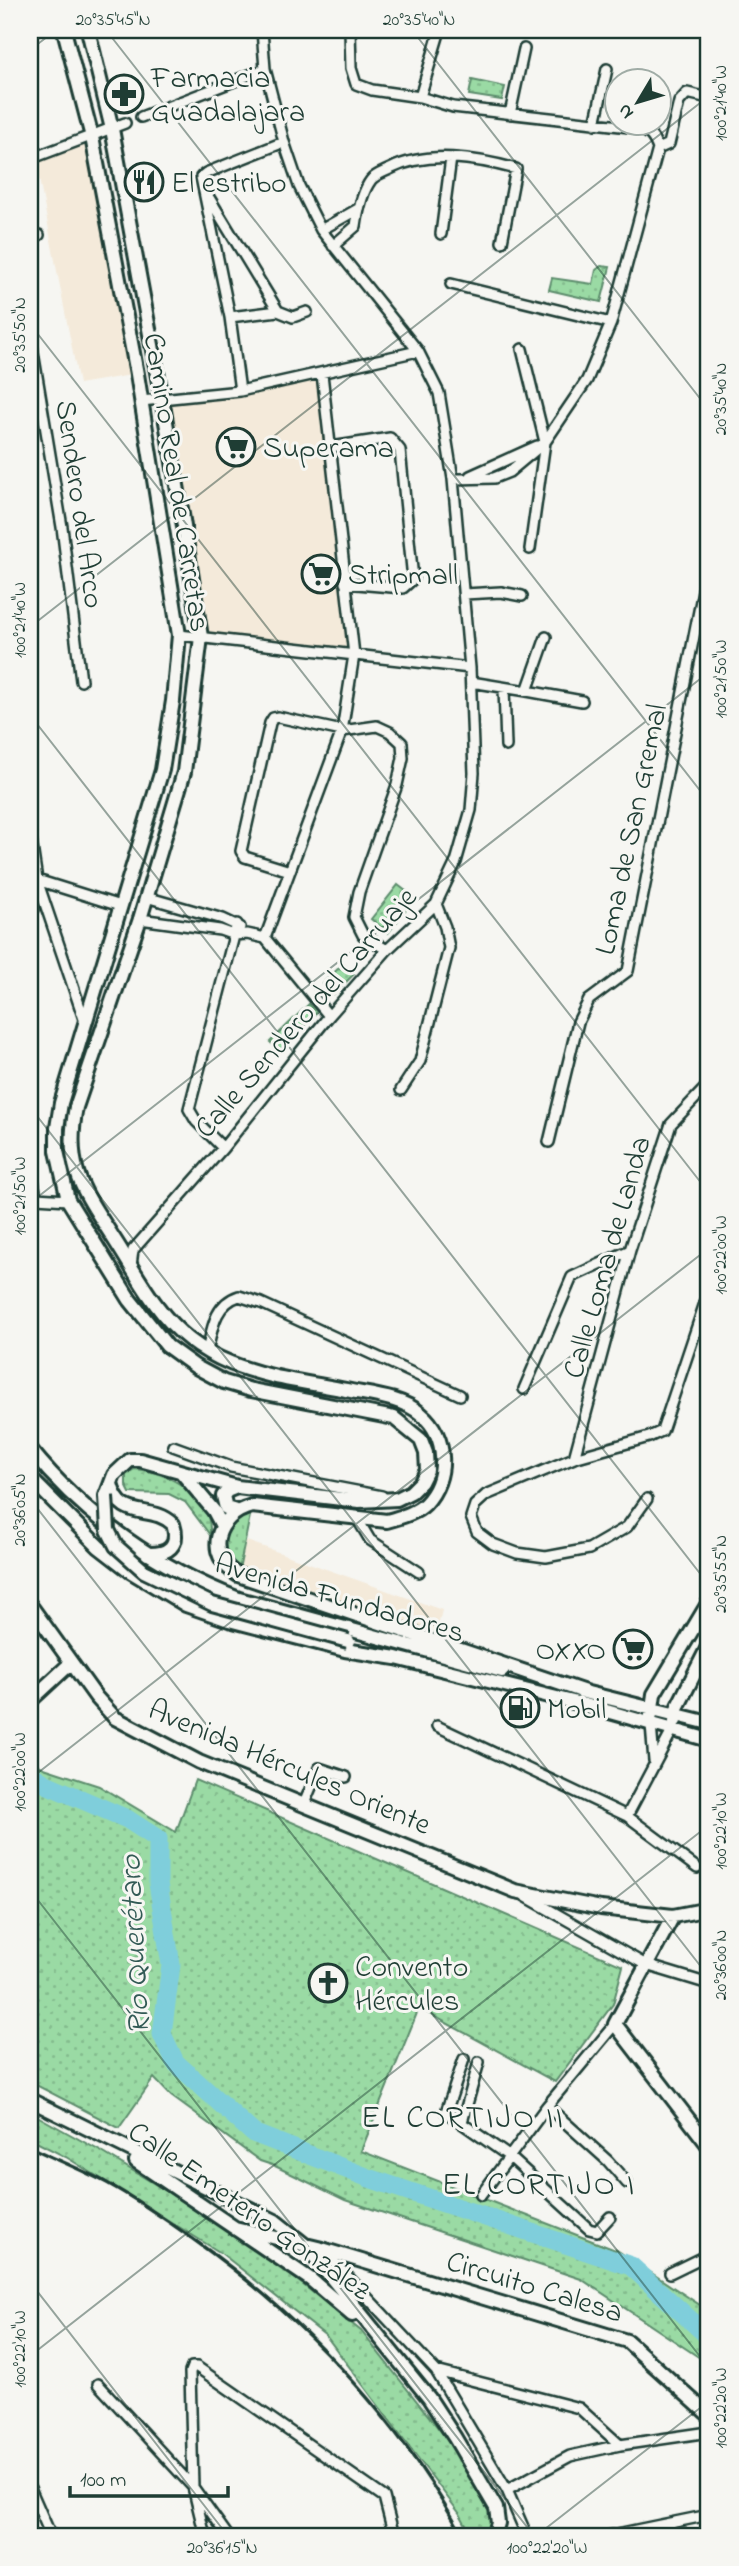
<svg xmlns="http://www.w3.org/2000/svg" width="739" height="2566" viewBox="0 0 739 2566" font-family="'Indie Flower',sans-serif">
<defs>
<pattern id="park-dots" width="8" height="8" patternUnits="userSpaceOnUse" patternTransform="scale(1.75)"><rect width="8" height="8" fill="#9adaa4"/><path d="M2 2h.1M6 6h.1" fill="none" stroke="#84bc8e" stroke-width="1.8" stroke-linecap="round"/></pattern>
</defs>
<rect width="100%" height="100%" fill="#f6f6f2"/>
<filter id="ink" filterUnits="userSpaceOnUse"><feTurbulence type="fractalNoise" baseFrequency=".0143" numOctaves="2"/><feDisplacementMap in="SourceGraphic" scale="14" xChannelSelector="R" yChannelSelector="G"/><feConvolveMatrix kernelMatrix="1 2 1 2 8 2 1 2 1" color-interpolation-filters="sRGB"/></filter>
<g filter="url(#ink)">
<path fill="#f4eada" d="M92,137L137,374L79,384L35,158Z
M322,374L354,655L201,637L162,399Z
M244,1540L442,1610L435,1640L238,1575Z"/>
<path fill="url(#park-dots)" stroke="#5c8c6c" stroke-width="2" d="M472,80L505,87L502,100L469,95Z
M601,266L610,267L601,302L549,290L552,278L593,284L596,270Z
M398,885L415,898L388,933L371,919Z
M343,964L354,974L334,994L323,983Z
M309,1004L317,1012L280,1051L270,1042Z
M134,1469C168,1472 213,1495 210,1535L185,1502L169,1494L130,1493L126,1485V1475Z
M252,1506L238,1575L223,1562L222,1526Z
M30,1760L44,1768L99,1786L176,1832L195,1780L623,1966L613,2004L555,2082L419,2008L361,2151L618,2251L709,2311V2364L581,2279L345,2200L275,2166L260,2161L171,2096L154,2078L119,2128L30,2082Z
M30,2112L102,2152L247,2240L361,2331L458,2453L510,2536H472L460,2514L326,2336L221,2253L66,2157L30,2139Z"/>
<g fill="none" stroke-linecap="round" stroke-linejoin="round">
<path stroke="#7fcedb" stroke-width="19" d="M30,1774L46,1784L127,1819L158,1839V1883L171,1965L162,2034L175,2062L253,2133L369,2178L631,2266L709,2337"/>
<defs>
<path id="street" d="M350,30L351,68L356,84L372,90L420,97L453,107L638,128C650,132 654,138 658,149L611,323L587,380L545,442L509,472L494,478L453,479
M420,97L440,30
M510,114L524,49
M141,117L265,69
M595,124L607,69
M658,149L669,144L679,102L687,93L709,98
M30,159L125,123
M208,196L278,311L293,317L307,312
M321,230L358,209
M441,234L451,158
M30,238L39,235
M333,246L356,226C358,212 362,192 371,180C375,175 384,172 390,169C428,150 476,158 516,169L502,242
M451,284L611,323
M230,317L278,311
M30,334L62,527L81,681
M522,349L545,442L530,549
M240,391L230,317L201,177L206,173L284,142
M141,401L240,391L418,351
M331,447L390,438L400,450L413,579L403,588L345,583
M470,476L537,446
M464,594L501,592L522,596
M179,635L470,668
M471,682L527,691L546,637
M504,688L506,746
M527,691L582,701
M30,833L37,880L85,1022
M290,871L245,857L241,851L270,723L273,718L278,717L342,731L377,726L390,732L402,743L403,758L397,785L359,892L354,917L363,935L387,950
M37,880L120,906
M146,897L223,919L240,927
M140,919L220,930L234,935L247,934L265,938L329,1016
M265,938L342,731L354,655L322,374
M401,1090L420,1061L449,948L445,927L436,904
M549,1142L578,1022L589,1000L628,971L709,560
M223,1148L196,1121L189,1109L237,924
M30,1161L36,1198L68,1200
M131,1266L133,1250L223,1148L329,1016L387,950L436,904L456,862L471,810L474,773L470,668L453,479L439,393L418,351L321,230L299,186L284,142L265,69L262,30
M207,1352C212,1330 214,1304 239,1296L261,1303L460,1395
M524,1389L572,1277L630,1250
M173,1446L231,1467L382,1496
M574,1458L630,1250L671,1124L709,1084
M647,1499L627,1527L589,1549L546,1557L517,1553L493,1544L477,1532L471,1517L475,1505L486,1495L574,1458L649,1437L662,1431L709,1291
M358,1520L370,1540L419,1572
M651,1725L654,1761
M437,1726L627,1816L697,1868
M304,1804L319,1768L346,1777
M627,1816L672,1731
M525,1896L646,1965L709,1984
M464,2059L446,2112L510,2157L589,2229L597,2231L610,2217
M547,2106L608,2161L627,2183
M462,2122L479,2062
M481,2195L547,2106L615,2024
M323,2250L436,2371L507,2490L527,2536
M670,2273L709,2254
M436,2371L579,2408L620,2445
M98,2384L193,2487L228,2536
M30,2488L51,2536
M507,2490L570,2456L620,2445L709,2432
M205,2536L193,2487L190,2372L192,2367H197L384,2497L394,2536
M607,2536L709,2515"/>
<path id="secondary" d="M64,30L92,137L137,374L179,635L173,701L162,770L61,1103L57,1128V1151L68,1200L130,1300L167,1346L196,1367L224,1382L251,1390L394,1418L421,1440L426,1453L427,1470L421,1482L411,1492L397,1499L359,1501L237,1487L140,1460H130L114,1475L106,1496
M88,30L112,129L162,399L183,520L201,637L184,772L140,919L76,1107C64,1168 83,1190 114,1239C129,1262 141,1285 157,1306C205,1372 273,1376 346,1390C370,1395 402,1397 421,1414C448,1436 449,1479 425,1504C415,1514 400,1517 387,1521L252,1506C216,1515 203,1555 238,1575L588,1693
M30,1449C85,1517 158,1568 239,1599L502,1671
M182,1473L214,1511L222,1526
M30,1478L99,1547L130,1571L186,1605L229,1620L345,1650L396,1658L585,1705L709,1740
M111,1484C121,1523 151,1503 173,1524C180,1546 168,1555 147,1554
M236,1511L226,1508L223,1496L227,1491L237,1487
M30,1605L96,1697L115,1718L199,1762L515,1891L601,1908L673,1916L709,1909
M580,1691L709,1723
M30,1701L71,1663
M651,1715L654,1694L709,1602
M675,1721L678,1706L709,1645
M673,1916L615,2024L709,2146
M30,2100L275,2221L305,2245L429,2398L455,2438L496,2508L498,2523L494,2536
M136,2161L310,2279L352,2315
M235,2228L322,2249L627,2341L709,2415"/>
</defs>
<use href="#street" stroke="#1f3d34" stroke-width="14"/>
<use href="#secondary" stroke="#1f3d34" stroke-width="18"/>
<use href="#street" stroke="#f6f6f2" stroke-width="9"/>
<use href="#secondary" stroke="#f6f6f2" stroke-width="12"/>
<path stroke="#1f3d34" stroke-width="3.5" d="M30,2147C55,2159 82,2170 107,2183C138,2200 168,2221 197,2242C305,2320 398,2418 463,2536"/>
<defs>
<path id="secondary-bridge" d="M106,1496L108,1530L116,1546L144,1571L212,1604L348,1641"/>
</defs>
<use href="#secondary-bridge" stroke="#1f3d34" stroke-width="18" stroke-linecap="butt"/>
<use href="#secondary-bridge" stroke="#f6f6f2" stroke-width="12"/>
</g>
</g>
<path fill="none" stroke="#1f3d34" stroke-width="2" stroke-opacity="0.45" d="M106,30L709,802M412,30L709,410M30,50L56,30M30,324L709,1193M30,627L709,96M30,715L709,1585M30,1107L709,1977M30,1203L709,672M30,1499L709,2368M30,1779L709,1248M30,1890L534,2536M30,2282L228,2536M30,2356L709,1825M536,2536L709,2401"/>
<defs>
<symbol id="pharmacy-ring" viewBox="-11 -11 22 22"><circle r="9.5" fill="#f6f6f2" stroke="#1f3d34" stroke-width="1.5"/><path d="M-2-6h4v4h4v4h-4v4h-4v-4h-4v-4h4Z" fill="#1f3d34"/></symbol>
<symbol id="restaurant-ring" viewBox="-11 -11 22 22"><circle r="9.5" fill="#f6f6f2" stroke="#1f3d34" stroke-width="1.5"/><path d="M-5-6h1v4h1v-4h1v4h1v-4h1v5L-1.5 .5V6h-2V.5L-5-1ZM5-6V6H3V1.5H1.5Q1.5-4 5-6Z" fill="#1f3d34"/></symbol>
<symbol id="supermarket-ring" viewBox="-11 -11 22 22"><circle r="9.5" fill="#f6f6f2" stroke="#1f3d34" stroke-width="1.5"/><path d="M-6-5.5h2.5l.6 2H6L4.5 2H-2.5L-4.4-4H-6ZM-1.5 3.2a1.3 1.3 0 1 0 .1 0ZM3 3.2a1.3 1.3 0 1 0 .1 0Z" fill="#1f3d34"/></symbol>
<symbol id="fuel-ring" viewBox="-11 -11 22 22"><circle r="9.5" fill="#f6f6f2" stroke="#1f3d34" stroke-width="1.5"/><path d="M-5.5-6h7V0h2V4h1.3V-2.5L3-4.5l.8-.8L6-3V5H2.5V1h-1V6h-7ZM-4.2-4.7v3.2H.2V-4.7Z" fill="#1f3d34"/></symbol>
<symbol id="church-ring" viewBox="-11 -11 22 22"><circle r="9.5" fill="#f6f6f2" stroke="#1f3d34" stroke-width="1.5"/><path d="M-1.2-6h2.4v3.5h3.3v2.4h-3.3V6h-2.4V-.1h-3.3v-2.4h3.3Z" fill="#1f3d34"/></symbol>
</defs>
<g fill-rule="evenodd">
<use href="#pharmacy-ring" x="102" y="72" width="44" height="44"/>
<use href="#restaurant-ring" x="122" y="160" width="44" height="44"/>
<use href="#supermarket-ring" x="214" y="425" width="44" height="44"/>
<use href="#supermarket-ring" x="299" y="552" width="44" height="44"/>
<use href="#supermarket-ring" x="611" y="1627" width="44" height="44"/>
<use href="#fuel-ring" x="498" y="1686" width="44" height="44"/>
<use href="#church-ring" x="306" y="1961" width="44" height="44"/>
</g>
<g text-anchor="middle" stroke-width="6" stroke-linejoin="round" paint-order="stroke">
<g font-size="30" fill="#1f3d34" stroke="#f6f6f2" text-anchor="start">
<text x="151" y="87">Farmacia<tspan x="151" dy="34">Guadalajara</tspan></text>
<text x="171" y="192">El estribo</text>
<text x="263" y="457">Superama</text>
<text x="348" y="584">Stripmall</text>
<text x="606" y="1659" text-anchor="end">OXXO</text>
<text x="547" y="1718">Mobil</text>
<text x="355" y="1976">Convento<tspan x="355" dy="34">Hércules</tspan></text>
</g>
<g font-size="30" fill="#1f3d34" stroke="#f6f6f2">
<text transform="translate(178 482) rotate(81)" y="10">Camino Real de Carretas</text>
<text transform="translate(81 504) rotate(82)" y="10">Sendero del Arco</text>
<text transform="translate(630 829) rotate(-78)" y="10">Loma de San Gremal</text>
<text transform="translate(305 1012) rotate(-49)" y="10">Calle Sendero del Carruaje</text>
<text transform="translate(606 1257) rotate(-74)" y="10">Calle Loma de Landa</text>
<text transform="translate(340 1597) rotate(16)" y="10">Avenida Fundadores</text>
<text transform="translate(290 1766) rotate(23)" y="10">Avenida Hércules Oriente</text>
<text transform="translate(250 2210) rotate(35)" y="10">Calle Emeterio González</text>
<text transform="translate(535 2286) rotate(17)" y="10">Circuito Calesa</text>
</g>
<g font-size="32" font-style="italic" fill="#325a55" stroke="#f6f6f2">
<text transform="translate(133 1945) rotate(-93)" y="11">Río Querétaro</text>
</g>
<g font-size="32" letter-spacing="2" fill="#1f3d34" stroke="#f6f6f2">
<text x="463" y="2127">EL CORTIJO II</text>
<text x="539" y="2194">EL CORTIJO I</text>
</g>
</g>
<rect width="739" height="2566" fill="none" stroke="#f6f6f2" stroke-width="77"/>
<g transform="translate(638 102) rotate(232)"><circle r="33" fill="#f6f6f2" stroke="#a0aca6" stroke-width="2"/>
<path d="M0-5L12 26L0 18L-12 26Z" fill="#1f3d34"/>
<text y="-10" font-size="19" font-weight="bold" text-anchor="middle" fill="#1f3d34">N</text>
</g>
<path d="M70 2486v10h158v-10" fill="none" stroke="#1f3d34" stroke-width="3.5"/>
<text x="80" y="2486" font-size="21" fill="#1f3d34" stroke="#f6f6f2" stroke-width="5" paint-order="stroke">100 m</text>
<rect x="38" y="38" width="662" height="2490" fill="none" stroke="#1f3d34" stroke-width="2.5"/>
<g font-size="18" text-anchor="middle" fill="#1f3d34">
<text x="113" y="25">20°35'45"N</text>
<text x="419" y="25">20°35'40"N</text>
<text transform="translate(720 103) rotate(-90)" y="6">100°21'40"W</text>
<text transform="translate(19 335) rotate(-90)" y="6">20°35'50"N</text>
<text transform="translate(720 399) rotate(-90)" y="6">20°35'40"N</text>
<text transform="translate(19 620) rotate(-90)" y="6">100°21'40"W</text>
<text transform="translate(720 679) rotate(-90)" y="6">100°21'50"W</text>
<text transform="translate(19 1196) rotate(-90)" y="6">100°21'50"W</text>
<text transform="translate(720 1255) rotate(-90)" y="6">100°22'00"W</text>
<text transform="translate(19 1510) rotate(-90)" y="6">20°36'05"N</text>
<text transform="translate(720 1574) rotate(-90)" y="6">20°35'55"N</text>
<text transform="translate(19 1772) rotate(-90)" y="6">100°22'00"W</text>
<text transform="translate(720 1831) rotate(-90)" y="6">100°22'10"W</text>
<text transform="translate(720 1965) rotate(-90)" y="6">20°36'00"N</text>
<text transform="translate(19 2349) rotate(-90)" y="6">100°22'10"W</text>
<text transform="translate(720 2408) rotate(-90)" y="6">100°22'20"W</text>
<text x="222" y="2553">20°36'15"N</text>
<text x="547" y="2553">100°22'20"W</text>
</g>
</svg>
